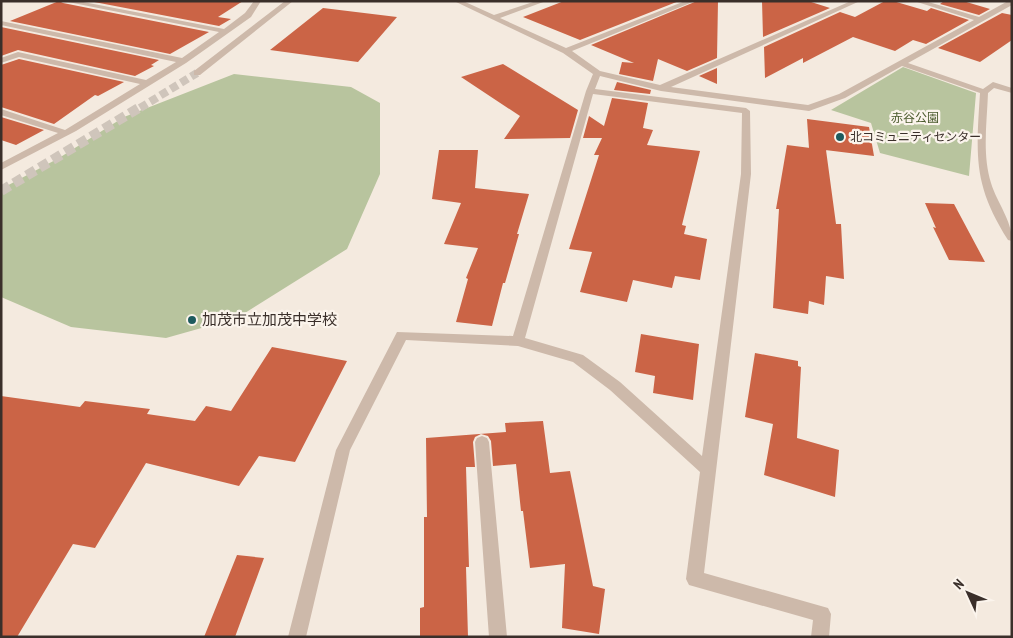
<svg xmlns="http://www.w3.org/2000/svg" width="1013" height="638" viewBox="0 0 1013 638" font-family="'PT Sans Narrow','Noto Sans JP',sans-serif">
<rect width="100%" height="100%" fill="#f4eadf"/>
<path fill="#b8c49e" d="M903,67L976,93L969,176L880,153L871,123L831,110Z
M234,74L351,87L380,103V174L347,249L237,318L166,338L71,327L1,297V189L59,158L124,117Z"/>
<path fill="#cb6446" d="M59,1L63,3L209,32L170,54L10,21Z
M89,1H243L218,17L231,19L219,26Z
M564,1H679L580,40L523,17Z
M697,1H718L717,58L687,71L658,59L653,81L619,74L622,62L634,63L591,45Z
M762,1H808L830,8L763,37Z
M885,1H893L927,11L931,8L969,20L926,44L913,40L895,51L853,37L803,63V58L765,78L764,47L840,12L855,17Z
M944,1H963L990,9L979,15L940,4Z
M323,8L397,17L358,62L270,50Z
M1002,13L1012,15V40L980,62L938,48Z
M1,27L159,60L151,65L154,66L135,76L18,50L1,56Z
M19,59L124,82L98,96L95,95L54,124L1,107V65Z
M503,64L578,110L570,138L504,139L520,116L461,77Z
M717,68V84L699,76Z
M617,82L651,90L650,94L614,90Z
M612,98L648,103L643,128L653,130L647,145L700,151L682,225L686,226L684,234L707,239L700,280L675,276L672,288L633,280L627,302L580,292L592,252L569,249L599,155H594L602,138H583L589,116L604,126Z
M1,117L44,130L16,145L1,140Z
M807,119L869,127L874,156L809,148Z
M787,145L826,150L836,224H841L844,279L826,276L824,305L809,301L808,314L773,308L779,209H776Z
M439,150H478L475,188L529,194L517,234H519L505,283H503L492,326L456,322L468,279L466,278L478,248L444,244L461,203L432,199Z
M925,203L954,204L985,262L949,260L933,227L936,228Z
M641,334L699,344L693,400L653,393L655,376L635,372Z
M272,347L347,361L295,462L259,456L239,486L146,463L95,548L73,544L17,637H1V396L80,407L85,401L150,409L147,414L195,421L206,406L231,411Z
M755,353L798,361V366L801,367L797,438L839,450L835,497L764,475L773,424L745,417Z
M543,421L550,473L570,471L593,586L605,589L599,634L562,628L565,564L530,568L523,511H521L516,464L493,466L491,441L488,436L481,434L475,437L473,442L475,467H466L469,567H466L468,637H420V608L424,607V517H427L426,438L506,432L505,423Z
M237,555L264,558L235,637H204Z"/>
<g fill="none" stroke-linecap="round" stroke-linejoin="round">
<path stroke="#cfc5bb" stroke-width="8" stroke-dasharray="8 4" stroke-linecap="butt" d="M140,108L197,73"/>
<path stroke="#cfc5bb" stroke-width="10" stroke-dasharray="10 5" stroke-linecap="butt" d="M1,191L142,106"/>
<path fill="#cdb9aa" fill-rule="evenodd" d="M63,1H78L224,29L245,13L254,1H261L251,17L186,63L76,131L1,170V163L58,133L1,115V109L65,130L140,84L19,57L1,63V58L18,52L146,80L176,62L1,25V21L182,58L219,32Z
M285,1H293L200,75H194V71Z
M454,1H463L494,15L536,1H546L500,18L566,48L685,1H695L572,51L600,71L660,85L851,1H860L671,87L808,105L839,94L974,20L914,1H925L979,17L1008,1H1012V5L908,63L983,89L993,82L1012,88V93L994,88L988,93C987,122 982,154 991,183C997,203 1012,220 1012,241L1008,240C973,185 976,156 980,93L902,66L845,98L809,111L661,91L600,76L595,89L746,108L750,111L751,174L704,573L828,608L831,614L829,637H811L813,620L689,585L686,579L700,472L610,390L573,362L518,346L406,340L350,450L306,637H288L336,450L397,332L513,336L586,91L593,74L563,53ZM593,94L742,113L741,174L702,456L620,382L583,355L525,338Z
M482,436L487,438L489,442L507,637H489L475,442L477,438Z"/>
</g>
<g fill="#1d5b5e" stroke="#fbf4ec" stroke-width="2">
<circle cx="840" cy="137" r="5"/>
<circle cx="192" cy="320" r="5"/>
</g>
<g text-anchor="middle" stroke-width="4.5" stroke-linejoin="round" paint-order="stroke">
<g font-size="12" fill="#4a5a2c" stroke="#fbf4ec">
<text x="915" y="122">赤谷公園</text>
</g>
<g font-size="12" fill="#3a2f2a" stroke="#fbf4ec" text-anchor="start">
<text x="850" y="141">北コミュニティセンター</text>
</g>
<g font-size="15" fill="#3a2f2a" stroke="#fbf4ec" text-anchor="start">
<text x="202" y="325">加茂市立加茂中学校</text>
</g>
</g>
<rect width="1013" height="638" fill="none" stroke="#3a2f2a" stroke-width="5"/>
<g transform="translate(968 593) rotate(314)" stroke="#fbf4ec" stroke-width="4" paint-order="stroke">
<path d="M0-4L9 19L0 12L-9 19Z" fill="#3a2f2a"/>
<text y="-8" font-size="14" font-weight="bold" text-anchor="middle" fill="#3a2f2a">N</text>
</g>
</svg>
